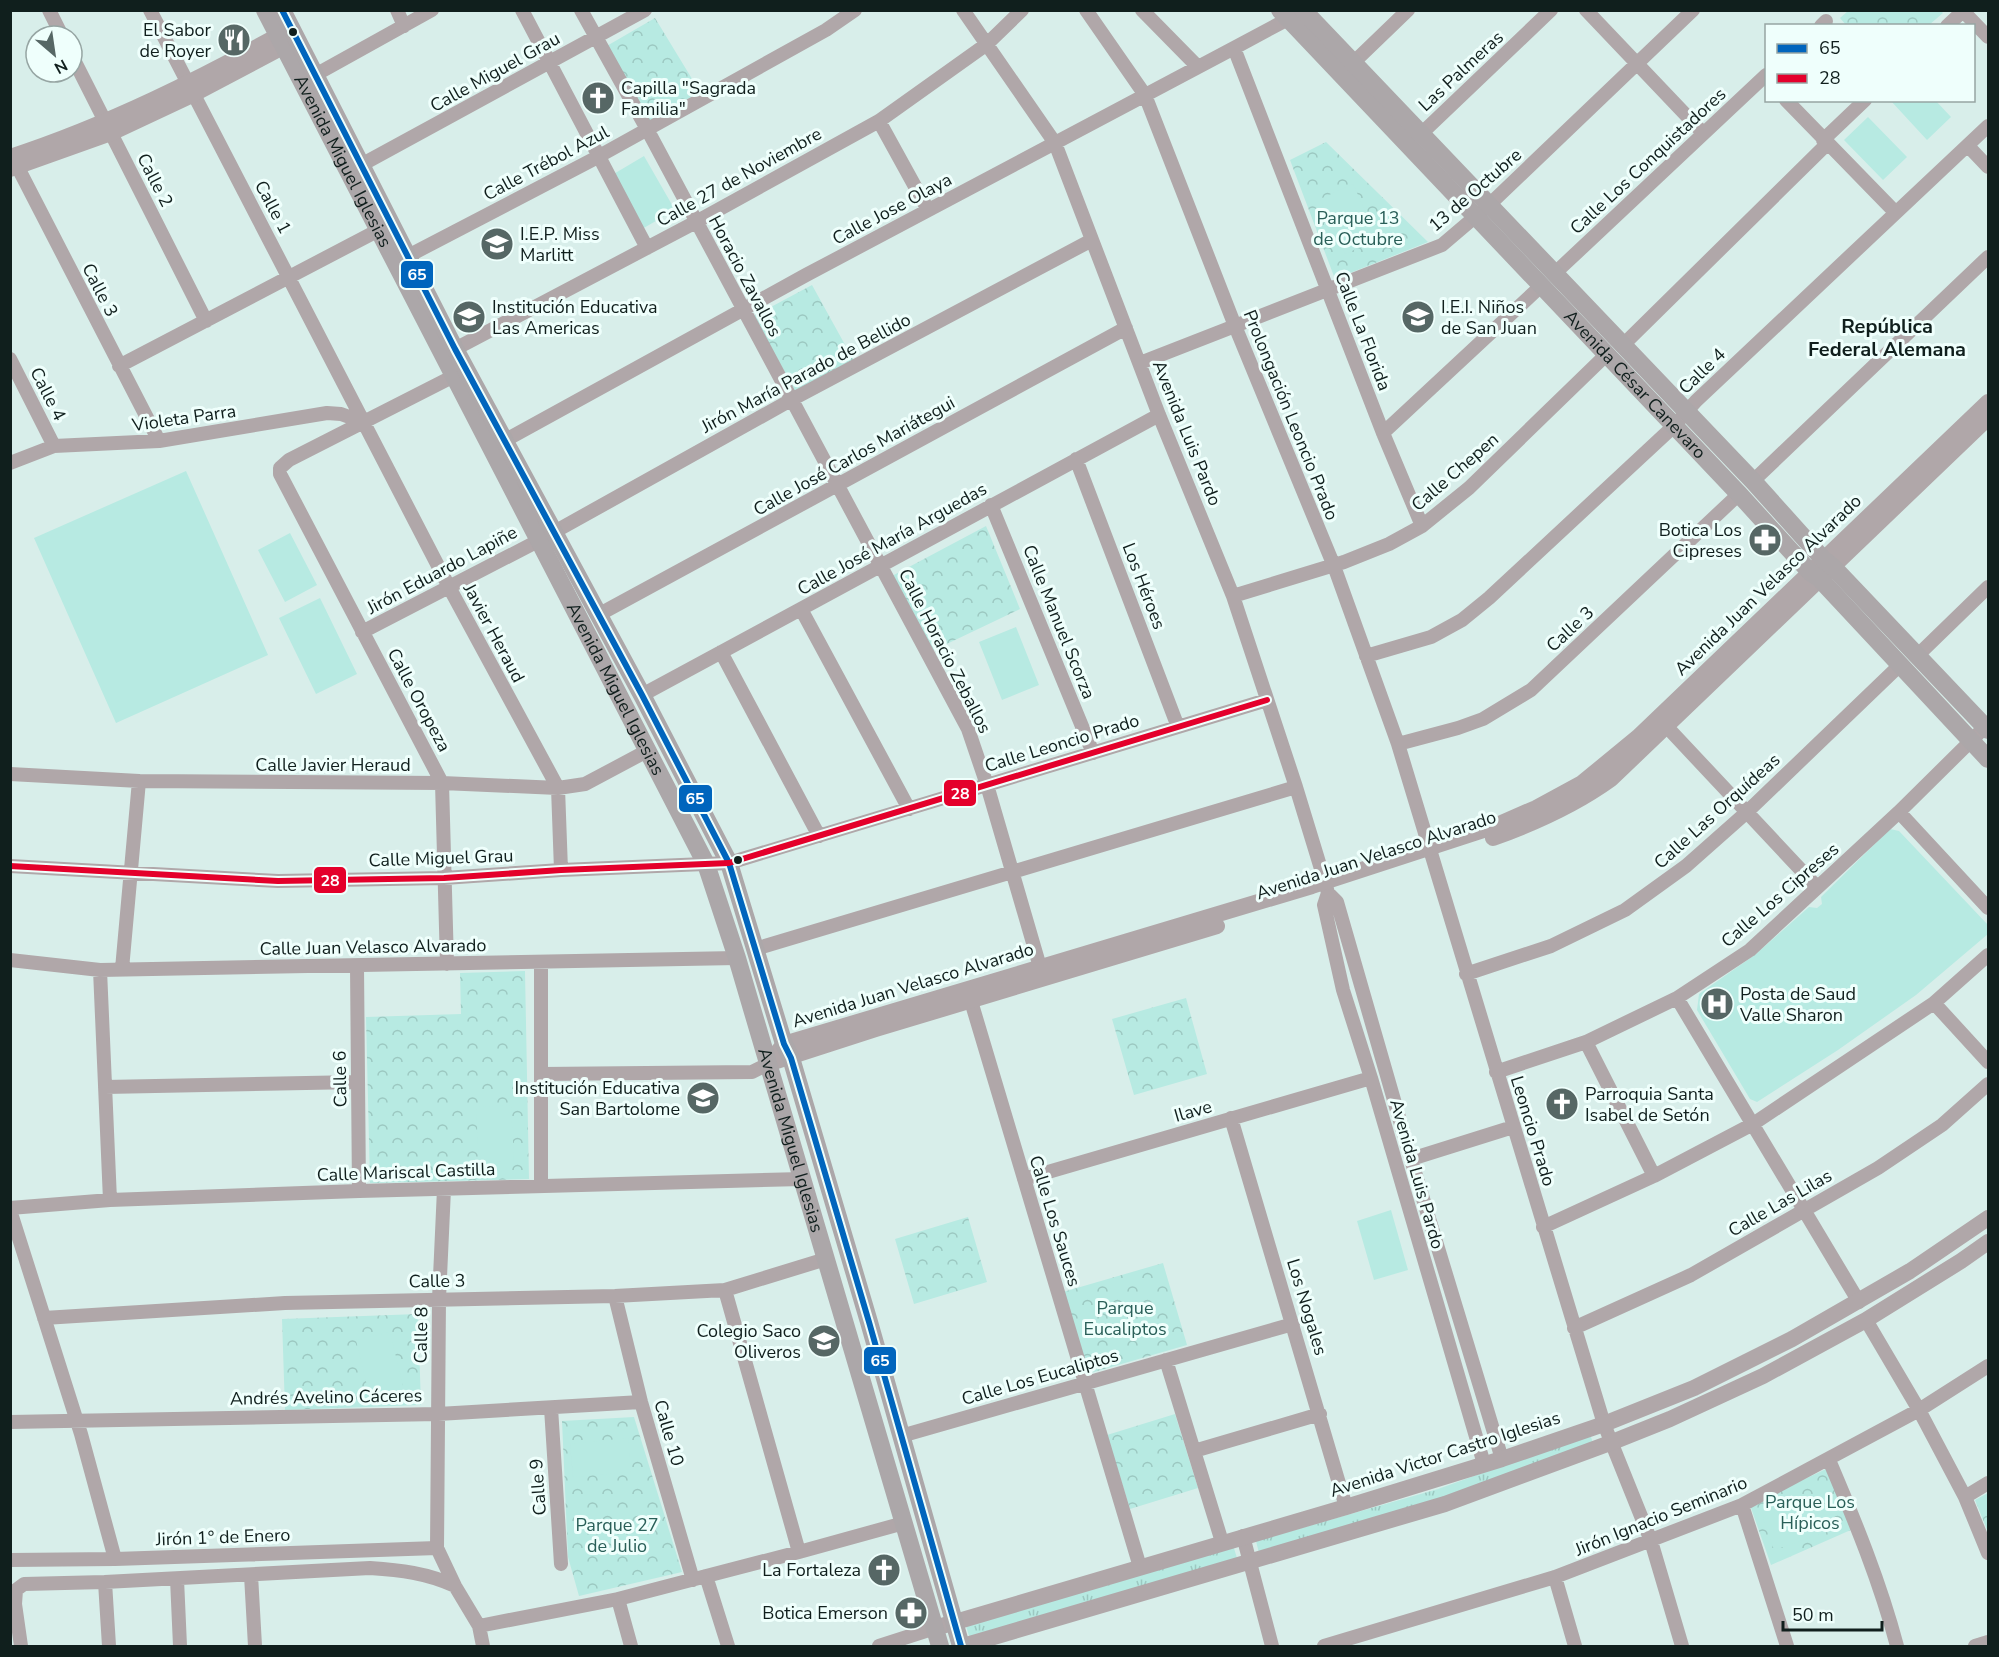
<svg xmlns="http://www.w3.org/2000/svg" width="1999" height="1657" viewBox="0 0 1999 1657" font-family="'Nunito Sans',sans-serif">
<defs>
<pattern id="grass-tufts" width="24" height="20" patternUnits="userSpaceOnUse" patternTransform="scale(1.5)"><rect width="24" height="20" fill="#b7eae2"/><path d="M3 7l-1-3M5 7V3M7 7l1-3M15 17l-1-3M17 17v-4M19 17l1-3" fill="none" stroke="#9cc8c1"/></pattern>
<pattern id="park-crowns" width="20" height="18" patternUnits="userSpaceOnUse" patternTransform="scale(1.5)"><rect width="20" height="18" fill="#b7eae2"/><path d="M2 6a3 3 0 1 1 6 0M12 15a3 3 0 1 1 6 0" fill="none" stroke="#9cc8c1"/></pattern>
</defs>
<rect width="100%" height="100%" fill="#d8eeea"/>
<path fill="url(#grass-tufts)" d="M1590,1434L1594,1446L1437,1500L1259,1553L1256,1541L1438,1489Z
M1233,1545L1237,1558L970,1639L966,1626Z"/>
<path fill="url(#park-crowns)" d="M1941,11L1943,13L1929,25H1846L1840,18L1848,11Z
M655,18L700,92L648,121L605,47Z
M1326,142L1428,242L1335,279L1290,160Z
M812,285L854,361L796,393L754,316Z
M986,526L1020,609L932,651L892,576Z
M525,971L529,1179L370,1183L366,1017L461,1014L460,973Z
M1186,998L1207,1074L1134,1095L1112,1019Z
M968,1217L987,1282L914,1304L895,1239Z
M1163,1263L1187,1345L1087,1374L1063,1292Z
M418,1314L421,1405L285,1410L282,1319Z
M1175,1414L1198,1488L1130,1509L1107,1435Z
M634,1417L682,1572L579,1596L568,1557L562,1421Z
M1828,1468L1853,1529L1771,1565L1750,1505Z
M1988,1493V1532L1975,1500Z"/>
<path fill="#b7eae2" d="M1891,101H1936L1951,117L1927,140Z
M1868,117L1907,157L1883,180L1844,140Z
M644,156L675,210L642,229L612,175Z
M1353,184L1378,239L1345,254L1320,199Z
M186,471L268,655L116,723L34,538Z
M290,533L317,585L285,602L258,550Z
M320,598L357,674L316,694L279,618Z
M1016,627L1039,685L1002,700L979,642Z
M1890,829L1899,831L1988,925V934L1916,995L1838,1050L1757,1102L1750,1099L1697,1010L1699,994L1756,954L1809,907L1817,908L1822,904L1821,897Z
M511,1105L514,1160L479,1163L476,1107Z
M1391,1210L1408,1270L1374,1280L1357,1221Z
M390,1332L404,1390L370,1398L356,1340Z
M628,1438L631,1472L573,1477L570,1444Z
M1818,1497L1830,1531L1774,1550L1763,1517Z"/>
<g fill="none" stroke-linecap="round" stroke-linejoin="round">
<path stroke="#b0a7a9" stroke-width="14" d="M49,10L62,36
M150,10L449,587L558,788L561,870
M397,10L404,26
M522,10L647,248
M581,10L647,129L968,729L987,785L1040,967
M963,10L1055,143L1159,415L1233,596L1296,787L1325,882L1328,893L1324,905L1343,990L1371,1078L1484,1464
M1086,10L1145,95L1235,326L1334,566L1398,744L1604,1424L1651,1541L1682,1646
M1142,10L1198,67
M1586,10L1703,133
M1962,10L1988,37
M1821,26L1826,21
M1947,26L1964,10
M1234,48L1383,433L1422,526
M72,56L206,321
M1353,63L1408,10
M315,75L432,10
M1786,100L1895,212
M879,121L928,210
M1422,133L1551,10
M1823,140L1865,100
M1968,146L1988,167
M13,158L159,441
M361,165L645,10
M408,256L592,160L826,30L855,10
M1554,274L1766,75
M1622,346L1827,144
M455,349L696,222L879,121L987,44L1022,10
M10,359L54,446
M1140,363L1442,245L1489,205L1693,10
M119,366L377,231
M1383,433L1541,286
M504,441L806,275L1234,48L1288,19L1293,14
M1076,459L1178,727
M10,463L54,446L159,441L327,413L341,414L363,422
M1753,481L1988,257
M991,505L1093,753
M1233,596L1344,562L1389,544L1422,526L1469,488L1606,355
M801,609L909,809
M598,615L1126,328
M362,632L538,541L791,400L1092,240
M721,652L819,836
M1918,655L1988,587
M1366,656L1431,637L1462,620L1489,598L1674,426L1696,401L1988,126
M642,695L1159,415
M1667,727L1817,887
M1398,744L1458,728L1483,719L1531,690L1739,494
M10,774L139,781L442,783L558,788L585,784L647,751
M1899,812L1988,908
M10,866L278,881L444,878L561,870L729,863L1267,700
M1328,893L1337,902L1411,1159L1502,1459
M755,949L1296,787
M10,960L100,970L737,958
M541,963V1185
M447,964L442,783L280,474V468L289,460L454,376
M357,966L359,1191
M122,969L139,781
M100,970L110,1200
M1466,974L1551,946L1625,910L1686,866L1747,812L1900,665
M968,991L1140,1567
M1677,998L1859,1302
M1934,1003L1988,1062
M1586,1042L1654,1176
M1496,1072L1586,1042L1677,998L1750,950L1899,812L1988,724
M541,1074L752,1072L768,1064
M105,1087L358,1082
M1231,1118L1346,1507
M1411,1159L1513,1127
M1024,1179L1371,1078
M444,1189L439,1299L437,1548L455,1586L479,1626L483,1646
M10,1208L110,1200L359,1191L802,1179
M10,1210L81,1434L115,1559
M1543,1227L1654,1176L1753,1124L1934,1003L1988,955
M725,1290L799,1552
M615,1296L641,1402L693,1580
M44,1318L285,1303L615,1296L725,1290L826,1259
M1866,1320L1919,1410L1965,1497L1988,1553
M1574,1328L1691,1275L1878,1168L1942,1125L1988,1084
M1166,1360L1222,1542
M551,1408L561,1564
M10,1422L438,1414L641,1402
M901,1436L1293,1324
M1194,1451L1320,1414
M1829,1460C1855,1521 1880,1582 1897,1646
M1965,1497L1988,1483
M1742,1505L1787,1646
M1243,1536L1272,1646
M10,1560L115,1559L437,1548
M251,1575L255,1646
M706,1576L728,1646
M1555,1577L1575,1646
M177,1579L180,1646
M105,1582L109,1646
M618,1599L631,1646
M479,1626L618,1599L799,1552L904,1523
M21,1646L15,1604L16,1590L24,1584L105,1582L370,1568C400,1570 427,1573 455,1586
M879,1646L935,1628
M1324,1646L1555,1577L1742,1505L1919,1410L1988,1366
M1975,1646L1988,1642"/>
<path stroke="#b0a7a9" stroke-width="16" d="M10,157C108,125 200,79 290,29
M10,169L111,133L192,95L296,40
M1493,838C1535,823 1575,805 1611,779L1988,418
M777,1061L876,1029L1217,926
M768,1064L784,1044L1312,886L1490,828L1536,808L1582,783L1638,737L1988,402
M935,1628L1346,1507L1502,1459L1604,1424L1694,1388L1792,1339L1910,1271L1988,1218
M963,1646L1445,1504L1610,1443L1670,1419L1763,1376L1866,1320L1961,1261L1988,1242"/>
<g stroke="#aca7a9" stroke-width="18">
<path id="s1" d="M265,10L706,864L737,958L940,1646"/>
<path d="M282,10L455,349L642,695L729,863L784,1044L791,1058L869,1322L961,1646"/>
<path id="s2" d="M1280,10L1739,494L1810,572L1820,579L1988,759"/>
<path d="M1303,10L1753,481L1823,559L1833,567L1988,730"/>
</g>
<defs>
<path id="bus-1" d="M282,10L455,349L642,695L729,863L784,1044L791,1058L869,1322L961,1646"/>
<path id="bus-2" d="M10,866L278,881L444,878L561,870L729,863L1267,700"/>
</defs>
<use href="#bus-1" stroke="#effffc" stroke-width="10"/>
<use href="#bus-2" stroke="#effffc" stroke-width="10"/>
<use href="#bus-1" stroke="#0065bd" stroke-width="6"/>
<use href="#bus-2" stroke="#e4002b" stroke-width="6"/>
</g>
<defs>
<symbol id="restaurant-disc" viewBox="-11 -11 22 22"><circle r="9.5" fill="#566765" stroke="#effffc"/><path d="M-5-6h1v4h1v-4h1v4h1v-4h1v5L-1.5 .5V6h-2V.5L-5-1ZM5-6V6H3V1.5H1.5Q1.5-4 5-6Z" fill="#fff"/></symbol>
<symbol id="church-disc" viewBox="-11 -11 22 22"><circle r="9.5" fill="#566765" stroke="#effffc"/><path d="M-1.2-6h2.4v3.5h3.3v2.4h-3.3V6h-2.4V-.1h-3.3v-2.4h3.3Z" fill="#fff"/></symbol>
<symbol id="school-disc" viewBox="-11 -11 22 22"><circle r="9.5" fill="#566765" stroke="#effffc"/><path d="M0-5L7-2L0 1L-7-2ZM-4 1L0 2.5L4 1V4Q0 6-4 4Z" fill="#fff"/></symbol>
<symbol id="pharmacy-disc" viewBox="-11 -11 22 22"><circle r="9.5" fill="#566765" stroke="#effffc"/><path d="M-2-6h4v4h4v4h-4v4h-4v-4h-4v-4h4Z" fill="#fff"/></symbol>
<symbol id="hospital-disc" viewBox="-11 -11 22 22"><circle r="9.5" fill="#566765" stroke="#effffc"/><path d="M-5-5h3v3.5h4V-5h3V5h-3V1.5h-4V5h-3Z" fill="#fff"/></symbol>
</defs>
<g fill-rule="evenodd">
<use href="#restaurant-disc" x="215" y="21" width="38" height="38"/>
<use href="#church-disc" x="579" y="79" width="38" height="38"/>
<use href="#school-disc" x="478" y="225" width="38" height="38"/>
<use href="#school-disc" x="450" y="298" width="38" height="38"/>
<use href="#school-disc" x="1399" y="298" width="38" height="38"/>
<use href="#pharmacy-disc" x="1746" y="521" width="38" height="38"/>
<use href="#hospital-disc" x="1698" y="985" width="38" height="38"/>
<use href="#school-disc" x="684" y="1079" width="38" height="38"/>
<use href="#church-disc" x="1543" y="1085" width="38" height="38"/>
<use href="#school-disc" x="805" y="1322" width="38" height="38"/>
<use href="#church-disc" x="865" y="1551" width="38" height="38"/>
<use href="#pharmacy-disc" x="892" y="1594" width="38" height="38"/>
</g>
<g fill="#101f1d" stroke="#effffc" stroke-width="2">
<circle cx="293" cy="32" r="5"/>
<circle cx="738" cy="860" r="5"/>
</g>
<g text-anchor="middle" stroke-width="6" stroke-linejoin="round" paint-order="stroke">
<g font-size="18" fill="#101f1d" stroke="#effffc" text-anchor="end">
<text x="211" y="36">El Sabor<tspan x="211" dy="21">de Royer</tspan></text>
<text x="621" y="94" text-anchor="start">Capilla "Sagrada<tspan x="621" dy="21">Familia"</tspan></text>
<text x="520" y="240" text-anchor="start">I.E.P. Miss<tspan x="520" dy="21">Marlitt</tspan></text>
<text x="492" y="313" text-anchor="start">Institución Educativa<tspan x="492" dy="21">Las Americas</tspan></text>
<text x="1441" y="313" text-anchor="start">I.E.I. Niños<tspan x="1441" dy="21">de San Juan</tspan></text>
<text x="1742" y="536">Botica Los<tspan x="1742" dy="21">Cipreses</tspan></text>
<text x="1740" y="1000" text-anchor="start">Posta de Saud<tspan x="1740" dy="21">Valle Sharon</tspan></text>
<text x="680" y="1094">Institución Educativa<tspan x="680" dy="21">San Bartolome</tspan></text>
<text x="1585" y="1100" text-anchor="start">Parroquia Santa<tspan x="1585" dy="21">Isabel de Setón</tspan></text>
<text x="801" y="1337">Colegio Saco<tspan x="801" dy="21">Oliveros</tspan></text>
<text x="861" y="1576">La Fortaleza</text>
<text x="888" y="1619">Botica Emerson</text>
</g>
<g font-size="18" fill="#101f1d" stroke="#effffc">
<text transform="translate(1461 71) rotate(-43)" y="6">Las Palmeras</text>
<text transform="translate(495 72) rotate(-29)" y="6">Calle Miguel Grau</text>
<text dy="6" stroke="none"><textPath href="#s1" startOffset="170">Avenida Miguel Iglesias</textPath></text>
<text transform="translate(1648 161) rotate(-43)" y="6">Calle Los Conquistadores</text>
<text transform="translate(546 163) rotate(-28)" y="6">Calle Trébol Azul</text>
<text transform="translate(739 177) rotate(-29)" y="6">Calle 27 de Noviembre</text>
<text transform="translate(155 180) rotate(63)" y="6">Calle 2</text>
<text transform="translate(1475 190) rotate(-41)" y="6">13 de Octubre</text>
<text transform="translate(273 207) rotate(62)" y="6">Calle 1</text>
<text transform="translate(892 209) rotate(-28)" y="6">Calle Jose Olaya</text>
<text transform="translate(745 276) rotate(62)" y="6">Horacio Zavallos</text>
<text transform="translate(100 290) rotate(63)" y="6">Calle 3</text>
<text transform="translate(1363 331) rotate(69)" y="6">Calle La Florida</text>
<text transform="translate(1702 371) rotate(-44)" y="6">Calle 4</text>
<text transform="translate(806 373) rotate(-28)" y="6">Jirón María Parado de Bellido</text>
<text dy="6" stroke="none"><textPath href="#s2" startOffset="516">Avenida César Canevaro</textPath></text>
<text transform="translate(48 394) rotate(63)" y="6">Calle 4</text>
<text transform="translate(1291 415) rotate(68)" y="6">Prolongación Leoncio Prado</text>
<text transform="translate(184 418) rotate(-8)" y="6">Violeta Parra</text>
<text transform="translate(1187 433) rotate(68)" y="6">Avenida Luis Pardo</text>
<text transform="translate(854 456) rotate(-29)" y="6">Calle José Carlos Mariátegui</text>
<text transform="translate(1455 472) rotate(-41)" y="6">Calle Chepen</text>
<text transform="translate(892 539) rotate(-29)" y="6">Calle José María Arguedas</text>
<text transform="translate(442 570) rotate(-28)" y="6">Jirón Eduardo Lapiñe</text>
<text transform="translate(1768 585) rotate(-44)" y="6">Avenida Juan Velasco Alvarado</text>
<text transform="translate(1144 586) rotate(69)" y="6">Los Héroes</text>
<text transform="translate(1059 622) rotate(68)" y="6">Calle Manuel Scorza</text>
<text transform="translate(1570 629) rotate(-43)" y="6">Calle 3</text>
<text transform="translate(494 633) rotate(62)" y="6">Javier Heraud</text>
<text transform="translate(945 651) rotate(63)" y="6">Calle Horacio Zeballos</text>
<text dy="6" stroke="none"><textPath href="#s1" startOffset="764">Avenida Miguel Iglesias</textPath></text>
<text transform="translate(419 700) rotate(62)" y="6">Calle Oropeza</text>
<text transform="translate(1062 743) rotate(-17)" y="6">Calle Leoncio Prado</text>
<text x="333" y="771">Calle Javier Heraud</text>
<text transform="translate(1717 811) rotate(-42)" y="6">Calle Las Orquídeas</text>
<text transform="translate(1376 855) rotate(-18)" y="6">Avenida Juan Velasco Alvarado</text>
<text transform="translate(441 858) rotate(-2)" y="6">Calle Miguel Grau</text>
<text transform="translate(1780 895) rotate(-41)" y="6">Calle Los Cipreses</text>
<text transform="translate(373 947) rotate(-1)" y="6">Calle Juan Velasco Alvarado</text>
<text transform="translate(913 985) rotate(-17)" y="6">Avenida Juan Velasco Alvarado</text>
<text transform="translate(340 1079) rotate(-91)" y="6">Calle 6</text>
<text transform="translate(1193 1111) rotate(-16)" y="6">Ilave</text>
<text transform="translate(1533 1131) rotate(73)" y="6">Leoncio Prado</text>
<text dy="6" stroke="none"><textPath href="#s1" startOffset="1250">Avenida Miguel Iglesias</textPath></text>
<text transform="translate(406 1172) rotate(-2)" y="6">Calle Mariscal Castilla</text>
<text transform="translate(1417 1174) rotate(74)" y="6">Avenida Luis Pardo</text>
<text transform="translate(1780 1203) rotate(-30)" y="6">Calle Las Lilas</text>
<text transform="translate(1055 1221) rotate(73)" y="6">Calle Los Sauces</text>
<text transform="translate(437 1281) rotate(-1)" y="6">Calle 3</text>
<text transform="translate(1307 1307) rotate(73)" y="6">Los Nogales</text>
<text transform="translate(421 1335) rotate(-89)" y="6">Calle 8</text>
<text transform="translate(1040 1377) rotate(-16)" y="6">Calle Los Eucaliptos</text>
<text transform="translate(326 1397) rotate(-1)" y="6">Andrés Avelino Cáceres</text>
<text transform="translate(669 1433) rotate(74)" y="6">Calle 10</text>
<text transform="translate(1445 1454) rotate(-18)" y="6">Avenida Victor Castro Iglesias</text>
<text transform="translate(538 1487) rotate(-94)" y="6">Calle 9</text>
<text transform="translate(1661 1516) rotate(-22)" y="6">Jirón Ignacio Seminario</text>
<text transform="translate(223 1537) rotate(-2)" y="6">Jirón 1° de Enero</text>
</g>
<g font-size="18" fill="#295f58" stroke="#effffc">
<text x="1358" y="224">Parque 13<tspan x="1358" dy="21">de Octubre</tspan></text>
<text x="1125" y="1314">Parque<tspan x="1125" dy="21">Eucaliptos</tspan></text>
<text x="1810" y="1508">Parque Los<tspan x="1810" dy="21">Hípicos</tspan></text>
<text x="617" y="1531">Parque 27<tspan x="617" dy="21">de Julio</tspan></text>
</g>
<g font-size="20" font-weight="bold" fill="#101f1d" stroke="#effffc">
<text x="1887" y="333">República<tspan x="1887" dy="23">Federal Alemana</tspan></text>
</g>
</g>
<g stroke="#effffc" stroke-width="2">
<rect x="400" y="260" width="34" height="29" rx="6" fill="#0065bd"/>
<rect x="943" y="779" width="34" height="28" rx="6" fill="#e4002b"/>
<rect x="678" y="784" width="35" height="29" rx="6" fill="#0065bd"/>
<rect x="313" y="866" width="34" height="28" rx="6" fill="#e4002b"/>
<rect x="863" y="1346" width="34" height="29" rx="6" fill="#0065bd"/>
</g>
<g font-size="16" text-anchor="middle" font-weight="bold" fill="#fff">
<text x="417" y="280">65</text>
<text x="960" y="799">28</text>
<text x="695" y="804">65</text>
<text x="330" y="886">28</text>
<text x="880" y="1366">65</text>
</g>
<rect width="1999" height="1657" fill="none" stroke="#101f1d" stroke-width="24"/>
<rect x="1765" y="24" width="210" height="78" fill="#effffc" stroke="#96a5a3" stroke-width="1.5"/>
<rect x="1777" y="44" width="30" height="9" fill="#0065bd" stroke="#96a5a3" stroke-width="1.5"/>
<text x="1819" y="54" font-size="18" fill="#101f1d">65</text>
<rect x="1777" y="74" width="30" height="9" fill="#e4002b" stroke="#96a5a3" stroke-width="1.5"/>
<text x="1819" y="84" font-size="18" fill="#101f1d">28</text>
<g transform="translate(54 54) rotate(151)"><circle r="28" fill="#effffc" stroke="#96a5a3" stroke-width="1.5"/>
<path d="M0-4.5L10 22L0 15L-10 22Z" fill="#566765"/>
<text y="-9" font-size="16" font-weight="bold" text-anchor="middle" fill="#101f1d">N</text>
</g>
<path d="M1783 1621v9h99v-9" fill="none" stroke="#101f1d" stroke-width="3"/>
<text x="1792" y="1621" font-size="18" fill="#101f1d" stroke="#effffc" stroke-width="4.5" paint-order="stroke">50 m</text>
</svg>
